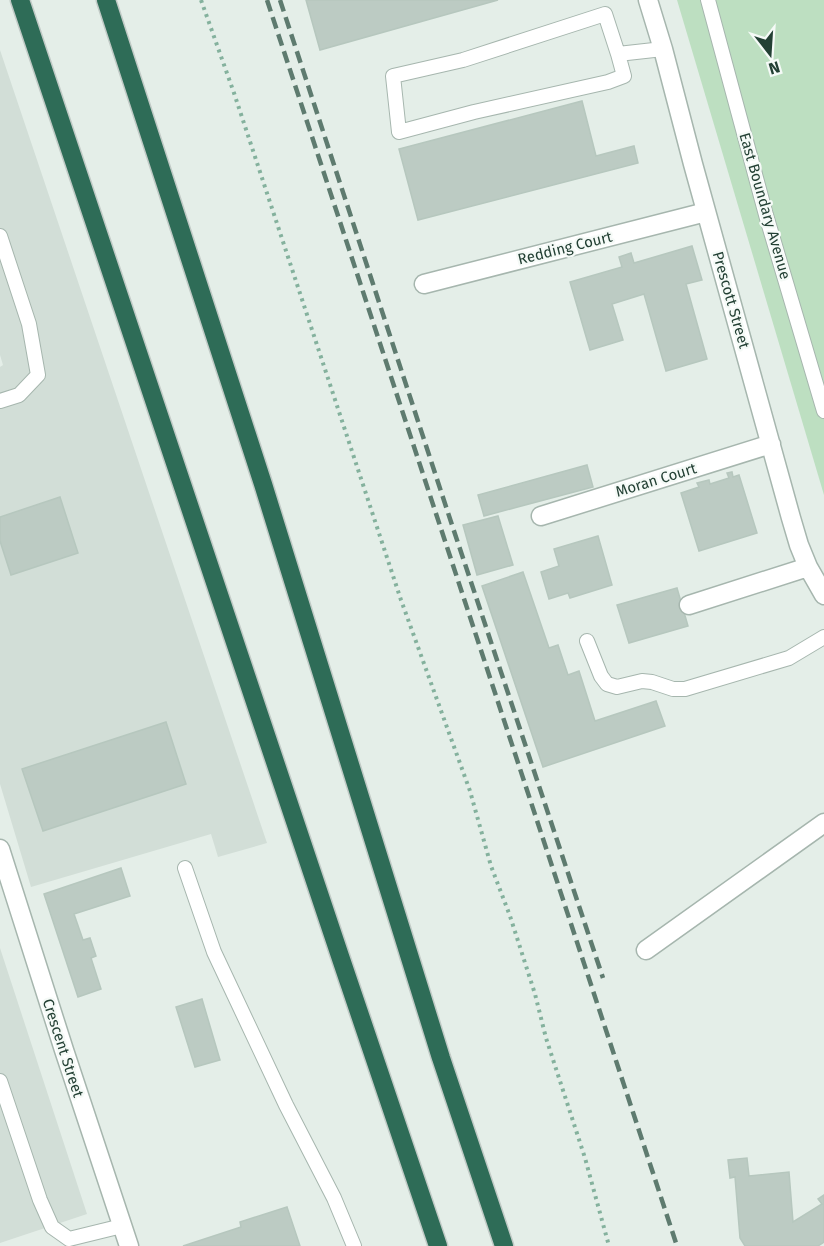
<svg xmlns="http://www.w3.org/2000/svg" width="824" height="1246" viewBox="0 0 824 1246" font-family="'Fira Sans',sans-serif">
<rect width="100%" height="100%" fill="#e4eee8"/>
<path fill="#d2ded7" d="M0,50L267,843L218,857L211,834L31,887L0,784V367L3,365L0,355Z
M0,948L87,1214L0,1243Z"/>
<path fill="#bddfc1" d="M677,0H824V495Z"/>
<path fill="#bccbc3" stroke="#b6c7be" stroke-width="1.5" d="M306,0H498L320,50Z
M582,101L596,156L634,146L638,163L418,220L399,149Z
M692,246L702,280L686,284L707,359L666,371L644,294L612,304L623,340L590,350L570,282L622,267L619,257L631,253L634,263Z
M587,465L593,487L484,516L478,495Z
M732,472L733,477L739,475L757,533L699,551L681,493L699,487L697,483L709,480L710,484L729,478L727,473Z
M60,497L78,553L11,575L0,541V517Z
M498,516L513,565L477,575L463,525Z
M598,536L612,585L570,598L568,593L549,599L541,572L559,566L554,549Z
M523,572L549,648L558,645L568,675L579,671L595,721L656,701L665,726L543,767L482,586Z
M677,588L688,626L629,643L617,605Z
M166,722L186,784L43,831L22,769Z
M121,868L130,896L74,914L83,940L90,938L96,956L91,958L101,989L78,997L44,894Z
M202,999L220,1060L195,1067L176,1007Z
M747,1158L749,1176L789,1172L793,1222L822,1204L818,1199L824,1195V1242L818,1246H745L740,1238L735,1177L730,1178L728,1160Z
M287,1207L300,1246H183L241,1227L240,1222Z"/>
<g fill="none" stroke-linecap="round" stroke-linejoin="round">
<defs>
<path id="lane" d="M708,0L766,215L824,411
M618,54L624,76L608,82L474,112L399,132L393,76L463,60L605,14L618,54L663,49
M0,236L29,324L38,375L19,395L0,401
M587,641L601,676L607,684L617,687L642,681L652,682L673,689H685L789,658L824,637
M185,868L214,952L286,1105L334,1198L354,1246
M0,1081L40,1200L52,1227L69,1239L122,1226"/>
<path id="street" d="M648,0L663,49L693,164L791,518L799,545L808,567L824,595
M424,284L706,212
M541,516L771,444
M689,605L808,567
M0,849L64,1050L129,1246
M646,950L824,823"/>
<path id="highway" d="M20,0L340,956L438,1246
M106,0L263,484L441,1058L504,1246"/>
</defs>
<use href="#lane" stroke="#a6b6ae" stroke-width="16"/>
<use href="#street" stroke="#a6b6ae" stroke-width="21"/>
<use href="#highway" stroke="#c1cac6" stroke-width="21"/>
<path stroke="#84b19d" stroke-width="4" stroke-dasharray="3 4.5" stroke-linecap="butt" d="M201,0L234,93L401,600L470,791L491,866L510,916L535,994L546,1038L585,1158L609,1246"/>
<use href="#lane" stroke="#fff" stroke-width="14"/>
<use href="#street" stroke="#fff" stroke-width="18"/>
<use href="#highway" stroke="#2e6c57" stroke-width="18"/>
<path stroke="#5e7b6f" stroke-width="4.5" stroke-dasharray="12 6" stroke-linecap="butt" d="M267,0L677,1246
M280,0L453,528L603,978"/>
</g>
<g text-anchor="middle" stroke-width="4.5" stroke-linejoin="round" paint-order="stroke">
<g font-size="15" fill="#234034" stroke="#f5faf7">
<text transform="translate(765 206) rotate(74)" y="5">East Boundary Avenue</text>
<text transform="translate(565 248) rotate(-14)" y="5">Redding Court</text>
<text transform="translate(731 300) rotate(74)" y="5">Prescott Street</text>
<text transform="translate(656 480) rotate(-17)" y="5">Moran Court</text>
<text transform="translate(63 1048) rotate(72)" y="5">Crescent Street</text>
</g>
</g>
<g transform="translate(770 54) rotate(163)" stroke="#f5faf7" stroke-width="4.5" paint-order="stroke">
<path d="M0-4.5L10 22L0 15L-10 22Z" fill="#234034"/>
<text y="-9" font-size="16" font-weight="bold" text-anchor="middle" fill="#234034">N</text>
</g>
</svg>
